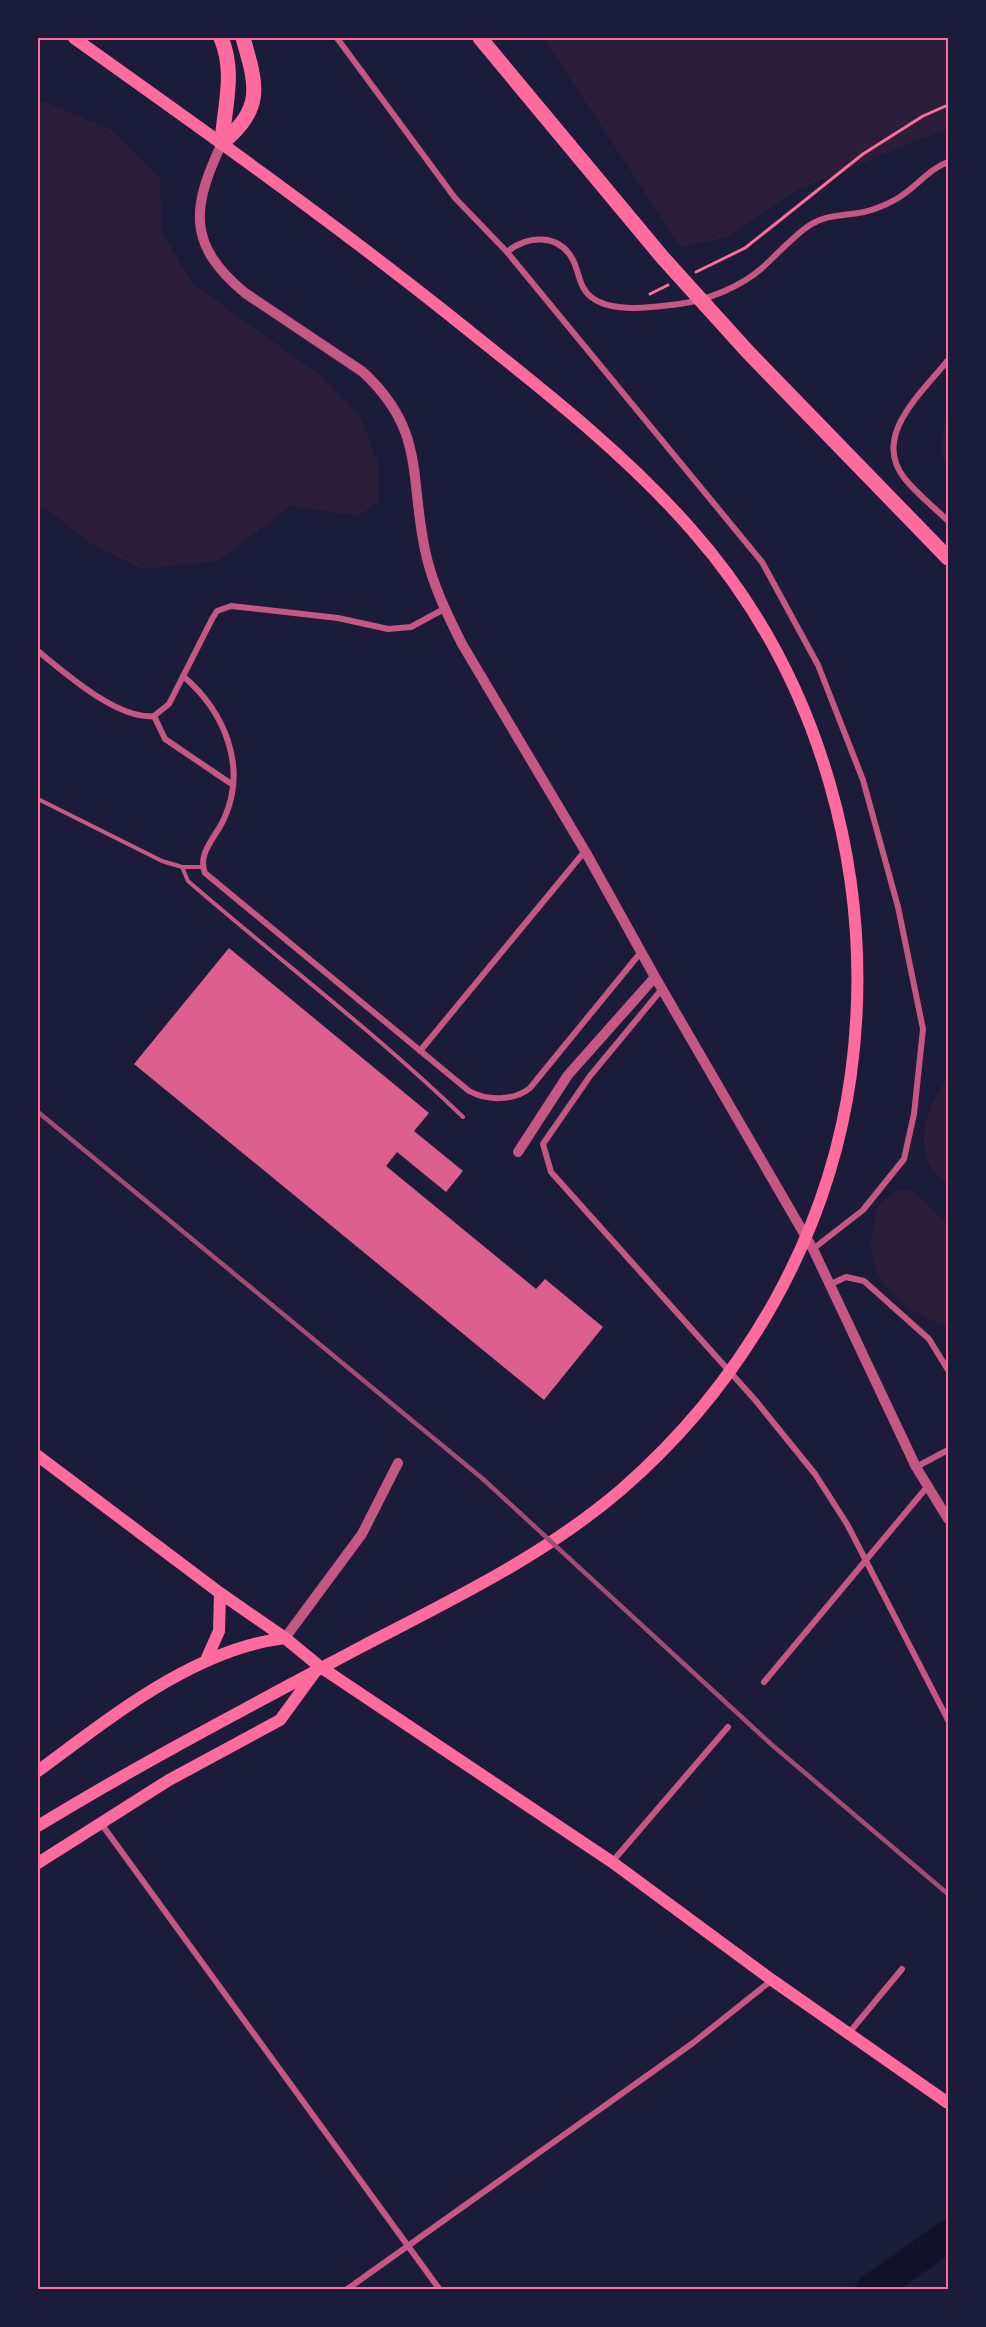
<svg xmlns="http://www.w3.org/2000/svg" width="986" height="2327" viewBox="0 0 986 2327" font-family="'Golos Text',sans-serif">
<rect width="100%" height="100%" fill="#1b1b3a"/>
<path fill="#2a1e3b" d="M543,38H948V128L795,191L729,237L681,247Z
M38,99L112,130L160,177L162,231L192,283L321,376L361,418L378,462L379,502L358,516L291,506L218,561L142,569L91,544L44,507L38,511Z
M948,408V468L940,450Z
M948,1078V1183C909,1161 924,1106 948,1078Z
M897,1190L913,1191L948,1224V1323L944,1325C909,1313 874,1288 871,1248C870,1235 875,1220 877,1207Z"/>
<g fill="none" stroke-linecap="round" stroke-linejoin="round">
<path stroke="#12122b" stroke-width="32" d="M871,2290L948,2236"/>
</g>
<path fill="#dd5f8e" d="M229,948L429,1113L414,1131L463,1171L446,1192L397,1152L386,1166L536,1289L545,1279L603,1327L544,1400L134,1064Z"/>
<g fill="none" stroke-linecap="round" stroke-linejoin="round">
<path stroke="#ff6b9d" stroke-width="3" d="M696,272L745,248L863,154L923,116L948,105
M650,294L668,285"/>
<path stroke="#c65784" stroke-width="4" d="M38,799L162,861L182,867H202
M182,867L188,881C279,960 376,1033 463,1117"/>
<path stroke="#c65784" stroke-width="6" d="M337,38L455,198L507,252L762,562L818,665L863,780L898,907L923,1029L914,1114L904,1159L863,1210L813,1249
M507,252C527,235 559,233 573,260C580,274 579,290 594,299C615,313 655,307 679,304C706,301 742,286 762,268C778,254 793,236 810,225C825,215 841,216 858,213C874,211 896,201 908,191C922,180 932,168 948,162
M948,360C923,392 870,436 905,479C917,494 934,507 948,521
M38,651C66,674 118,720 154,716L169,704L212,619L217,611L231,606L338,618L388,629L411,627L444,609
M183,676C224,711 248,766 224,819C216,837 197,853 205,873L469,1091C487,1101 514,1101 530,1088L641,952
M154,716L165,739L233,785
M662,989L590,1076L543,1144L551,1172L756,1401L815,1474L847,1524L948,1720
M420,1051L585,851
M831,1284L846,1277L864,1281L929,1339L948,1370
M916,1467L948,1450
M764,1682L927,1487
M100,1822L440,2290
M612,1862L728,1727
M849,2033L902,1969
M346,2290L693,2043L772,1980"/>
<path stroke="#c65784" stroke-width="10" d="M222,143C192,207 186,244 245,293L363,372C426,431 409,475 425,550C432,584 447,614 462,644L585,851L655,977L813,1249L916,1467L948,1519
M518,1152L568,1075L655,977
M285,1638L362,1534L398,1463"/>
<path stroke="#ff6b9d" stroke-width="12" d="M38,1456L220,1593L285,1638L319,1666L612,1862L772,1980L948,2103
M207,1658L219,1631L220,1593
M38,1771C110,1718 194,1649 285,1638
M38,1826C143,1762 252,1705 361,1647C451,1600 544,1556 622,1489C744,1383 829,1235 851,1074C877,880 822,677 691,529C621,449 535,384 453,318C330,220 202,129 74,38
M38,1863L169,1780L280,1720L315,1672"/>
<path stroke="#ff6b9d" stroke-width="15" d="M221,38C236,73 224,107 222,143
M480,38L663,258L748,352L948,558
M222,143C264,108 257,86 243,38"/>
<path stroke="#a44b75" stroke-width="4.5" d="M38,1112L483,1479L772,1745L948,1894"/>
</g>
<rect width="986" height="2327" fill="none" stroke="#1b1b3a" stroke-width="78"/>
<rect x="39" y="39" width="908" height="2249" fill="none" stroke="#ff6b9d" stroke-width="2"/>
</svg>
